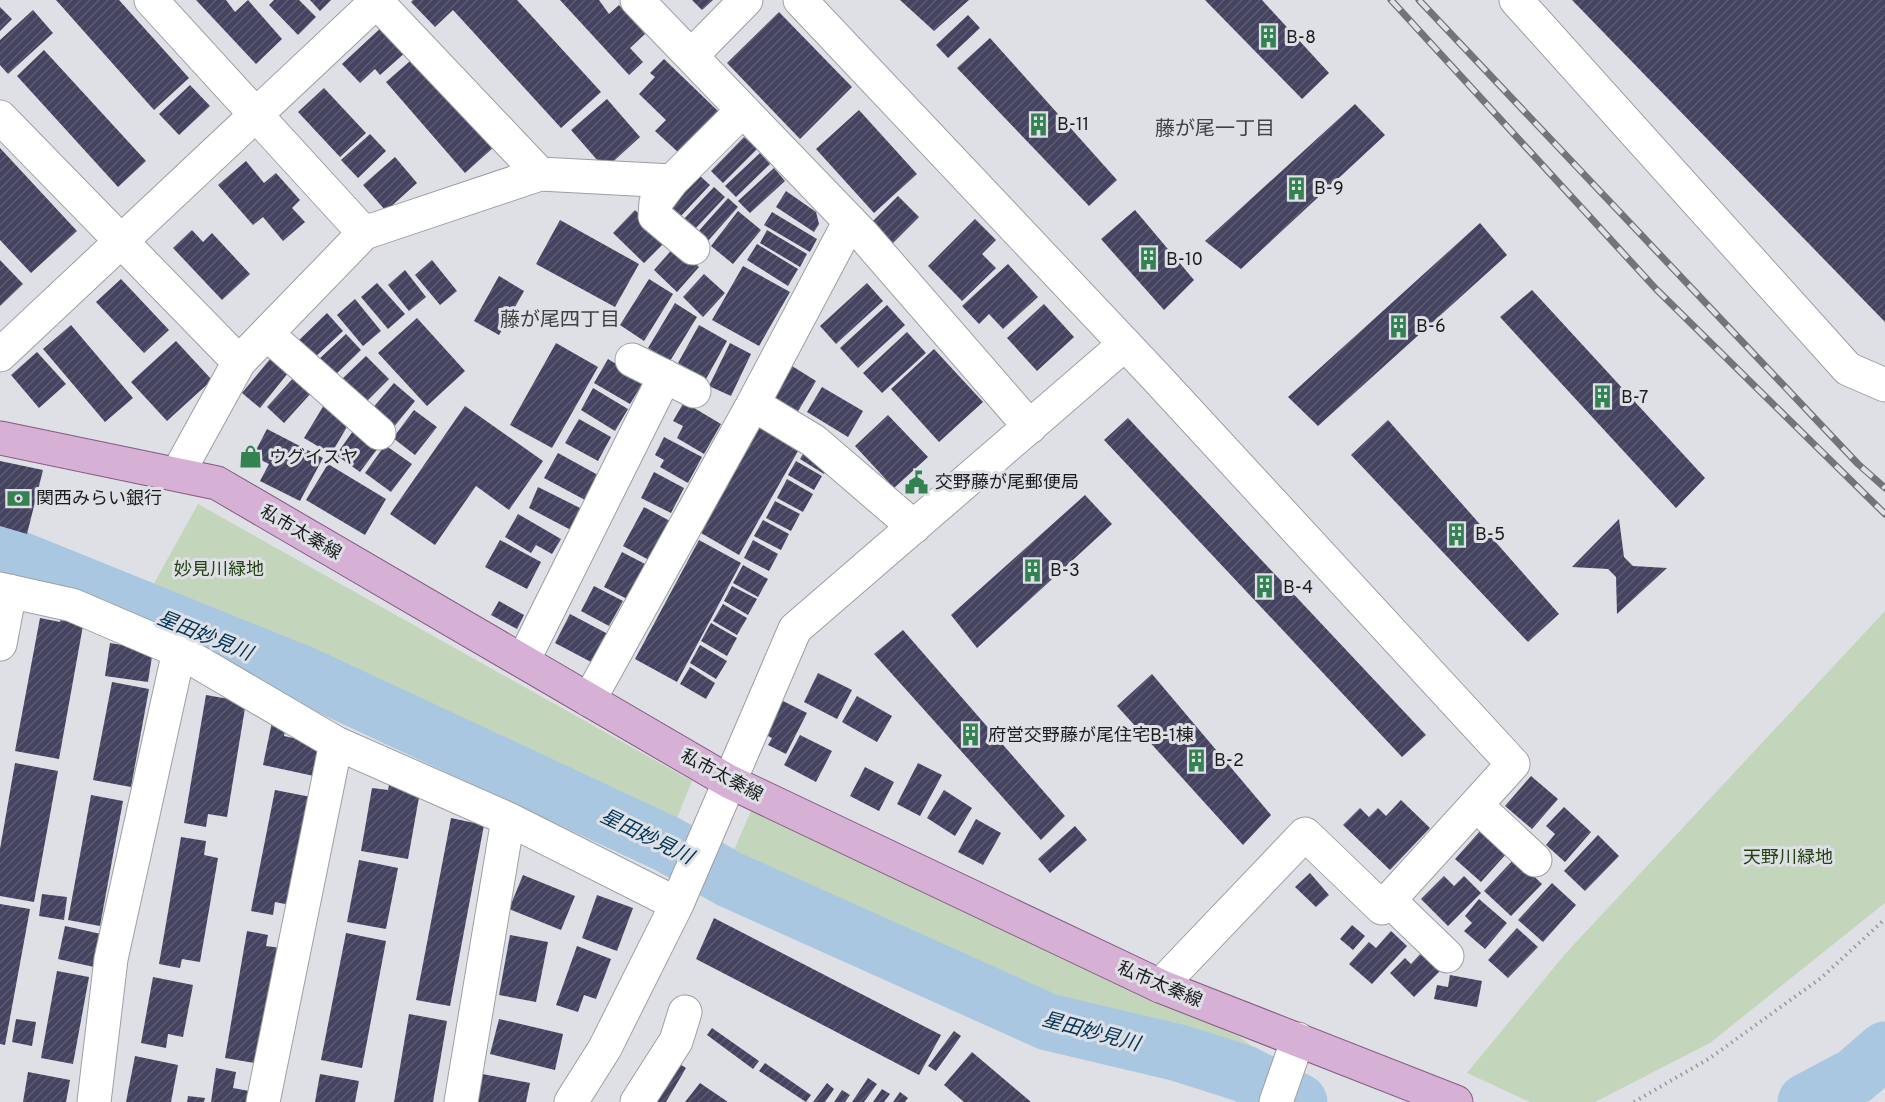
<svg xmlns="http://www.w3.org/2000/svg" width="1885" height="1102" viewBox="0 0 1885 1102" font-family="Overpass,'Noto Sans JP',sans-serif">
<defs>
<pattern id="building-hatch" width="6" height="6" patternUnits="userSpaceOnUse" patternTransform="scale(1.5)"><rect width="6" height="6" fill="#444360"/><path d="M-1 1l2-2M0 6l6-6M5 7l2-2" fill="none" stroke="#5c5b72"/></pattern>
</defs>
<rect width="100%" height="100%" fill="#dee0e5"/>
<path fill="#c3d6bb" d="M198,504L692,781L669,838L152,587Z
M1885,611V903L1710,1043L1595,1102H1530L1467,1073L1565,954Z
M751,811L1240,1037L1266,1058L1264,1070L1059,1017L730,859Z"/>
<g fill="none" stroke-linecap="round" stroke-linejoin="round">
<path stroke="#aac7e2" stroke-width="57" d="M0,552L307,676L667,844L729,879L1048,1022L1179,1053L1245,1074L1299,1102
M1806,1102L1855,1076L1885,1050"/>
</g>
<path fill="url(#building-hatch)" d="M56,0H119L189,78L154,110Z
M196,0H226L235,12L248,0L282,39L256,64Z
M274,0H299L316,17L298,35L269,5Z
M310,0H331L320,11Z
M413,0H517L601,92L561,128L453,10L435,27L411,2Z
M560,0H599L609,14L619,5L645,34L630,48L643,62L629,75Z
M692,0H713L702,10Z
M900,0H969L934,31Z
M1205,0H1262L1329,73L1302,99Z
M1572,0H1885V322Z
M0,7L12,19L0,31Z
M33,10L53,33L8,74L0,65V40Z
M779,12L852,87L800,139L727,63Z
M968,15L980,28L948,58L936,45Z
M384,25L407,51L380,75L375,69L360,83L342,64Z
M990,38L1117,180L1089,206L957,68Z
M44,50L146,161L118,187L17,76Z
M417,55L495,146L465,173L386,82Z
M664,59L718,111L679,153L655,131L666,120L639,94L655,77L650,73Z
M190,85L210,106L179,135L159,114Z
M324,88L366,133L340,157L298,112Z
M607,99L640,137L605,169L571,130Z
M1355,104L1385,135L1241,269L1205,241Z
M859,110L917,174L874,213L816,149Z
M370,134L386,151L358,178L341,160Z
M744,137L757,149L723,183L711,171Z
M0,148L77,231L31,273L0,240Z
M760,153L770,164L736,197L725,186Z
M395,157L417,183L386,211L363,185Z
M246,161L264,183L276,173L300,200L292,208L305,222L283,241L263,217L253,225L218,185Z
M774,168L785,181L750,213L738,201Z
M699,175L710,185L679,218L668,208Z
M714,187L725,197L694,230L683,220Z
M786,191L816,212L819,224L814,232L776,207Z
M898,196L919,217L889,247L868,226Z
M728,198L738,207L707,242L697,233Z
M635,210L666,241L644,263L613,233Z
M1135,210L1194,280L1164,310L1101,239Z
M738,211L761,230L733,264L711,246Z
M772,212L817,239L810,252L764,225Z
M975,219L996,240L982,254L996,268L962,301L928,266Z
M560,220L639,264L615,307L536,264Z
M1480,223L1507,255L1318,426L1288,397Z
M192,230L203,242L212,233L250,274L222,300L173,248Z
M767,230L807,254L800,267L760,243Z
M757,244L798,269L788,286L747,260Z
M676,245L699,267L677,292L654,270Z
M0,260L23,284L0,306Z
M432,260L457,291L440,305L415,275Z
M1008,264L1038,297L1003,329L989,314L979,324L962,306Z
M743,266L790,292L759,346L712,320Z
M405,270L426,297L409,311L388,285Z
M704,274L725,293L703,317L683,297Z
M499,276L524,291L499,335L474,321Z
M121,279L169,330L144,353L96,302Z
M649,279L673,294L644,341L620,325Z
M377,283L405,314L388,329L361,297Z
M867,283L883,301L836,344L820,326Z
M1532,290L1705,478L1676,508L1500,317Z
M355,299L381,331L363,346L337,315Z
M675,303L697,317L670,361L648,348Z
M1044,304L1074,337L1037,371L1007,338Z
M887,305L905,325L858,368L840,348Z
M327,313L343,331L313,359L297,342Z
M417,318L465,371L427,406L378,353Z
M71,325L133,398L105,422L43,349Z
M699,325L727,341L706,379L678,363Z
M907,332L926,353L882,393L863,373Z
M346,334L361,350L332,378L317,361Z
M176,341L212,380L167,421L131,382Z
M556,343L598,367L552,448L510,425Z
M730,343L751,354L731,396L709,386Z
M934,349L983,402L939,442L891,389Z
M37,352L66,384L39,408L11,375Z
M366,356L389,379L363,405L340,381Z
M270,359L288,373L260,408L242,393Z
M608,359L644,381L630,404L594,383Z
M792,366L816,381L797,413L772,398Z
M296,375L313,391L284,423L267,407Z
M394,383L415,401L393,428L371,410Z
M822,387L863,411L848,437L807,412Z
M593,388L628,409L615,431L581,410Z
M684,402L721,424L704,454L677,438L683,426L673,421Z
M324,405L351,420L331,454L304,438Z
M465,406L543,461L509,510L476,486L435,545L390,514Z
M414,410L437,427L415,455L393,438Z
M888,415L928,457L894,488L855,446Z
M1128,418L1426,735L1402,757L1104,440Z
M579,419L611,437L598,461L565,443Z
M1388,420L1559,614L1528,642L1351,455Z
M763,422L802,444L739,555L701,533Z
M267,429L323,458L300,501L260,481L269,464L253,456Z
M353,431L378,448L360,472L336,455Z
M664,437L702,457L688,483L660,467L664,460L655,455Z
M385,445L412,464L391,492L365,473Z
M808,446L832,462L824,474L800,459Z
M558,453L598,475L585,500L544,478Z
M0,461L43,470L27,534L0,526Z
M796,461L822,476L814,490L788,475Z
M328,464L386,499L365,535L306,500Z
M654,472L684,488L671,513L641,498Z
M787,479L813,494L803,512L777,498Z
M538,487L582,509L571,530L529,508Z
M1085,495L1112,524L977,648L951,615Z
M775,501L800,514L791,531L766,518Z
M644,507L670,521L649,560L623,546Z
M518,514L561,539L552,554L536,545L531,553L505,537Z
M1619,519L1624,557L1633,566L1667,568L1617,614L1616,577L1608,569L1572,567Z
M763,520L789,534L781,550L754,536Z
M500,540L541,562L527,589L485,567Z
M699,540L741,563L677,682L635,659Z
M753,540L778,554L769,571L744,558Z
M622,552L645,564L627,599L604,587Z
M743,565L768,579L758,597L733,583Z
M594,586L623,601L609,626L581,611Z
M732,586L757,599L748,615L724,601Z
M499,601L524,615L517,629L491,615Z
M723,604L747,618L737,635L713,621Z
M570,614L608,634L593,663L555,643Z
M62,616L84,620L59,759L15,751L40,618L60,622Z
M711,623L737,638L727,656L701,641Z
M903,630L1065,816L1041,840L874,654Z
M110,643L153,650L148,682L105,676Z
M700,645L727,661L716,679L690,663Z
M690,667L715,683L706,699L680,684Z
M818,673L852,690L837,719L804,702Z
M1152,674L1271,815L1243,845L1117,706Z
M112,682L149,689L131,787L93,780Z
M206,695L246,702L227,817L208,814L206,827L184,823Z
M857,696L892,716L877,742L842,722Z
M777,698L807,713L786,754L768,745L772,738L760,732Z
M272,722L286,725L284,736L321,744L314,776L263,765Z
M800,735L832,751L816,782L784,765Z
M15,763L58,771L34,902L0,896V849Z
M918,763L942,775L920,816L897,804Z
M865,767L894,782L879,811L850,796Z
M1531,776L1558,799L1532,829L1505,806Z
M390,780L421,786L408,859L361,851L372,788L388,790Z
M275,790L311,797L290,905L275,902L273,915L251,911Z
M944,790L972,808L955,836L927,818Z
M91,795L123,801L100,926L68,920Z
M1401,800L1430,828L1390,870L1343,825L1360,808L1369,817L1378,808L1386,816Z
M1564,807L1591,832L1565,862L1546,845L1555,834L1546,826Z
M451,818L484,825L450,1006L416,1000Z
M976,819L1001,833L983,865L958,852Z
M1075,826L1087,840L1050,873L1038,859Z
M1481,830L1507,853L1481,882L1455,859Z
M1598,835L1619,856L1585,891L1564,871Z
M181,837L206,841L204,855L218,858L200,962L182,959L180,968L159,964Z
M1515,858L1542,884L1511,916L1484,891Z
M359,860L398,868L386,929L347,922Z
M1310,873L1329,895L1316,907L1295,887Z
M523,875L575,896L561,930L509,909Z
M1444,876L1454,886L1464,876L1481,893L1448,926L1421,899Z
M1552,883L1576,905L1543,942L1518,920Z
M42,894L67,897L64,920L39,916Z
M597,895L633,908L617,951L582,938Z
M1479,899L1507,923L1485,949L1464,931L1472,923L1465,916Z
M0,904L30,909L5,1045L0,1044Z
M714,918L941,1035L919,1075L696,959Z
M1352,925L1365,936L1353,950L1340,939Z
M65,926L101,934L94,967L58,959Z
M1517,928L1538,947L1508,978L1488,960Z
M247,931L268,935L266,946L281,948L260,1064L225,1058Z
M1391,931L1407,946L1372,984L1349,964L1369,942L1376,948Z
M346,933L386,941L362,1068L321,1060Z
M510,935L548,942L536,1002L499,995Z
M577,946L611,959L596,999L584,995L578,1012L556,1005Z
M1423,951L1442,969L1414,997L1390,973L1405,958L1411,964Z
M57,971L89,977L73,1064L41,1058Z
M1450,975L1482,981L1477,1007L1434,999L1437,985L1448,987Z
M153,977L193,985L183,1037L168,1034L166,1048L141,1043Z
M409,1014L447,1021L433,1102H394Z
M16,1019L36,1022L32,1046L12,1042Z
M499,1019L563,1034L555,1070L490,1054Z
M712,1028L759,1061L753,1069L707,1035Z
M954,1031L961,1036L936,1071L928,1066Z
M972,1052L1031,1102H964L944,1085Z
M135,1056L178,1065L171,1102H126Z
M678,1063L686,1068L666,1102H655Z
M765,1063L811,1095L806,1102L759,1071Z
M216,1068L236,1072L233,1088L249,1091L247,1102H211Z
M28,1072L70,1080L66,1102H23Z
M477,1073L530,1083L526,1102H471Z
M320,1074L359,1081L355,1102H315Z
M868,1078L877,1084L864,1102H852Z
M700,1083L728,1102H685Z
M827,1083L834,1089L825,1102H813Z
M882,1089L890,1094L884,1102H873Z
M842,1090L850,1095L845,1102H834Z
M900,1092L908,1098L905,1102H893Z
M188,1096L205,1098L204,1102H187Z"/>
<g fill="none" stroke-linecap="round" stroke-linejoin="round">
<defs>
<path id="minor" d="M151,0L364,233
M375,0L540,174
M637,0L864,236L1030,427
M800,0L1156,377L1513,764L1382,908L1305,834L1160,986
M1516,0L1848,369L1885,385
M691,56L746,0
M0,117L239,362
M672,181L656,202L655,216L693,248
M267,334L379,433
M0,355L378,0
M632,360L694,391
M753,404L814,441L914,527
M178,473L239,362L364,233L540,174L672,181L743,110
M0,589L72,605L179,651L336,743L508,819L677,904
M0,644L10,591
M523,661L665,376
M589,700L753,404L850,221
M1476,805L1535,860
M1389,900L1447,956
M94,1102L111,959L179,651
M263,1102L336,743
M461,1102L508,819
M571,1102L605,1048L677,904L795,629L1125,344
M637,1102L676,1041L685,1012
M1276,1102L1298,1039"/>
<path id="major" d="M0,438L217,483L728,781L1160,986L1456,1102"/>
</defs>
<use href="#minor" stroke="#9c9fa3" stroke-width="35"/>
<use href="#major" stroke="#845a83" stroke-width="35"/>
<path stroke="#97999d" stroke-width="4" stroke-dasharray="1.5 4.5" stroke-linecap="butt" d="M1634,1102L1710,1058L1821,978L1885,919"/>
<use href="#minor" stroke="#fff" stroke-width="33"/>
<use href="#major" stroke="#d7b0d5" stroke-width="33"/>
<defs>
<path id="rail" d="M1391,0L1656,289L1885,514
M1419,0L1858,464L1885,488"/>
</defs>
<use href="#rail" stroke="#737478" stroke-width="7"/>
<use href="#rail" stroke="#dee0e5" stroke-width="4.5" stroke-dasharray="14" stroke-linecap="butt"/>
</g>
<defs>
<symbol id="building-bare" viewBox="-9 -9 18 18"><path d="M-4-6H4V6H1V3H-1V6H-4ZM-2.5-4.3h1.7v1.8h-1.7ZM.8-4.3h1.7v1.8H.8ZM-2.5-1h1.7V.8h-1.7ZM.8-1h1.7V.8H.8Z" fill="#338252" stroke="#dee0e5" stroke-width="2.5" paint-order="stroke"/></symbol>
<symbol id="shop-bare" viewBox="-9 -9 18 18"><path d="M-5-2.5h2.3a2.7 3.5 0 0 1 5.4 0H5L5.5 6h-11ZM-1.5-2.5h3a1.5 2.3 0 0 0-3 0Z" fill="#338252" stroke="#dee0e5" stroke-width="2.5" paint-order="stroke"/></symbol>
<symbol id="civic-bare" viewBox="-9 -9 18 18"><path d="M-.6-6.5H3V-4.5H.6V-3L4-1V1h2V6H-6V1h2V-1L-.6-3ZM-1.2 2.5V6h2.4V2.5Z" fill="#338252" stroke="#dee0e5" stroke-width="2.5" paint-order="stroke"/></symbol>
<symbol id="bank-bare" viewBox="-9 -9 18 18"><path d="M-6-4H6V4H-6ZM0-2.3a2.3 2.3 0 1 0 0 4.6a2.3 2.3 0 1 0 0-4.6Z" fill="#338252" stroke="#dee0e5" stroke-width="2.5" paint-order="stroke"/></symbol>
</defs>
<g fill-rule="evenodd">
<use href="#building-bare" x="1252" y="20" width="33" height="33"/>
<use href="#building-bare" x="1022" y="108" width="33" height="33"/>
<use href="#building-bare" x="1280" y="172" width="33" height="33"/>
<use href="#building-bare" x="1132" y="242" width="33" height="33"/>
<use href="#building-bare" x="1382" y="310" width="33" height="33"/>
<use href="#building-bare" x="1586" y="380" width="33" height="33"/>
<use href="#shop-bare" x="234" y="440" width="33" height="33"/>
<use href="#civic-bare" x="900" y="466" width="33" height="33"/>
<use href="#bank-bare" x="2" y="482" width="33" height="33"/>
<use href="#building-bare" x="1440" y="518" width="33" height="33"/>
<use href="#building-bare" x="1016" y="554" width="33" height="33"/>
<use href="#building-bare" x="1248" y="570" width="33" height="33"/>
<use href="#building-bare" x="954" y="718" width="33" height="33"/>
<use href="#building-bare" x="1180" y="744" width="33" height="33"/>
</g>
<g text-anchor="middle" stroke-width="6" stroke-linejoin="round" paint-order="stroke">
<g font-size="18" fill="#1b1c1e" stroke="#dee0e5" text-anchor="start">
<text x="1286" y="43">B-8</text>
<text x="1057" y="130">B-11</text>
<text x="1314" y="194">B-9</text>
<text x="1166" y="265">B-10</text>
<text x="1416" y="332">B-6</text>
<text x="1621" y="403">B-7</text>
<text x="269" y="463">ウグイスヤ</text>
<text x="935" y="488">交野藤が尾郵便局</text>
<text x="36" y="504">関西みらい銀行</text>
<text x="1475" y="540">B-5</text>
<text x="1050" y="576">B-3</text>
<text x="1283" y="593">B-4</text>
<text x="988" y="741">府営交野藤が尾住宅B-1棟</text>
<text x="1214" y="766">B-2</text>
</g>
<g font-size="18" fill="#1b1c1e" stroke="#dee0e5">
<text transform="translate(301 532) rotate(30)" y="6">私市太秦線</text>
<text transform="translate(722 775) rotate(28)" y="6">私市太秦線</text>
<text transform="translate(1160 984) rotate(23)" y="6">私市太秦線</text>
</g>
<g font-size="18" fill="#244112" stroke="#dee0e5">
<text x="219" y="575">妙見川緑地</text>
<text x="1788" y="863">天野川緑地</text>
</g>
<g font-size="20" fill="#404246" stroke="#dee0e5">
<text x="1215" y="135">藤が尾一丁目</text>
<text x="560" y="326">藤が尾四丁目</text>
</g>
<g font-size="20" font-style="italic" fill="#013558" stroke="#dee0e5">
<text transform="translate(205 635) rotate(22)" y="7">星田妙見川</text>
<text transform="translate(647 836) rotate(26)" y="7">星田妙見川</text>
<text transform="translate(1091 1031) rotate(15)" y="7">星田妙見川</text>
</g>
</g>
</svg>
